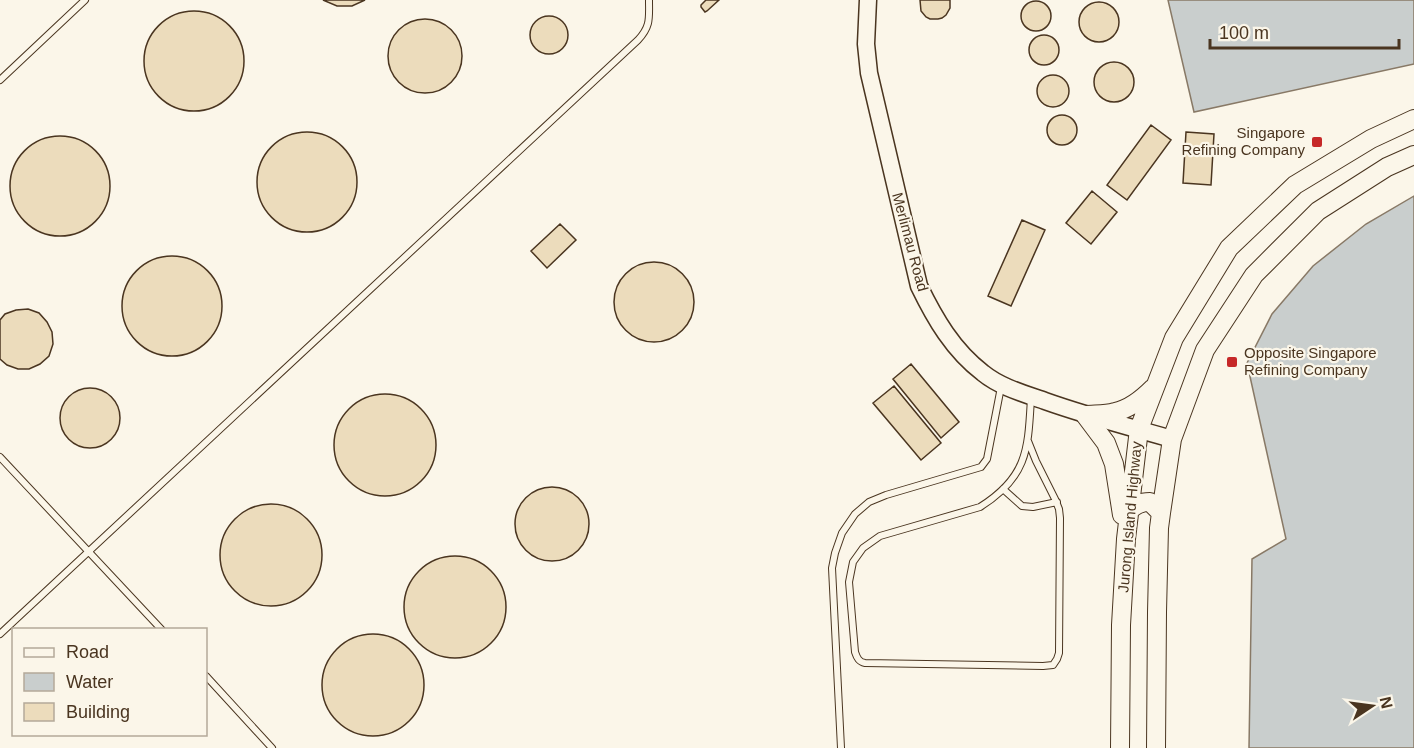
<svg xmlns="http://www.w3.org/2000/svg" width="1414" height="748" viewBox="0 0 1414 748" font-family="Arial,sans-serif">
<rect width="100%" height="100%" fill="#fbf6e9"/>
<path fill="#c9cecd" stroke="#887966" stroke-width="1.5" d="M1168,0H1414V64L1194,112Z
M1414,196V748H1249L1252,559L1286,539L1247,363L1272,314L1313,266L1366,224Z"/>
<path fill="#ecdcbc" stroke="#4a3520" stroke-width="1.5" d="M323,0H365L352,6H337Z
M706,0H719L707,11L705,12L701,7V5Z
M920,0H950V8L946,15L942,18L938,19H930L926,17L921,11Z
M1021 16a15 15 0 1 1 30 0a15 15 0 1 1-30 0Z
M1079 22a20 20 0 1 1 40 0a20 20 0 1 1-40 0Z
M144 61a50 50 0 1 1 100 0a50 50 0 1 1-100 0Z
M530 35a19 19 0 1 1 38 0a19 19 0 1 1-38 0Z
M388 56a37 37 0 1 1 74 0a37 37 0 1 1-74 0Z
M1029 50a15 15 0 1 1 30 0a15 15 0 1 1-30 0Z
M1094 82a20 20 0 1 1 40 0a20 20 0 1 1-40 0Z
M1037 91a16 16 0 1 1 32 0a16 16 0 1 1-32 0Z
M1047 130a15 15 0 1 1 30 0a15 15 0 1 1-30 0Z
M1151,125L1171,140L1127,200L1107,185Z
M1186,132L1214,134L1211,185L1183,183Z
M257 182a50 50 0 1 1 100 0a50 50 0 1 1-100 0Z
M10 186a50 50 0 1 1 100 0a50 50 0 1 1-100 0Z
M1092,191L1117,212L1091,244L1066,223Z
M1022,220L1045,230L1011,306L988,296Z
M560,224L576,240L547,268L531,251Z
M122 306a50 50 0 1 1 100 0a50 50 0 1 1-100 0Z
M614 302a40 40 0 1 1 80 0a40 40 0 1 1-80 0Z
M28,309L39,313L47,322L52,332L53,344L49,356L40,364L29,369H18L7,365L0,359V320L5,314L16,310Z
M911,364L959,422L941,438L893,379Z
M894,386L941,443L921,460L873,403Z
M60 418a30 30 0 1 1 60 0a30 30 0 1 1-60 0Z
M334 445a51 51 0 1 1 102 0a51 51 0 1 1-102 0Z
M515 524a37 37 0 1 1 74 0a37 37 0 1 1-74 0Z
M220 555a51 51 0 1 1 102 0a51 51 0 1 1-102 0Z
M404 607a51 51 0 1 1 102 0a51 51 0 1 1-102 0Z
M322 685a51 51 0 1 1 102 0a51 51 0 1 1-102 0Z"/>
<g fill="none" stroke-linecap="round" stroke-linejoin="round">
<defs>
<path id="lane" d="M0,80L85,0
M1028,441L1036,461L1055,499L1059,509L1060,518L1059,653L1057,659L1053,665L1043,666L865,663C859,662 857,658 855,652L849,582L853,562L863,548L880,536L980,507C1028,477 1028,449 1031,398
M0,457L162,630
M1003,489L1022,506L1033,507L1057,502
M0,634L638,40C651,26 649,18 649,0
M206,676L272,748
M841,748L832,568L835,553L842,533L855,514L869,502L886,495L981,467L987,459L1001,387"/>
<path id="secondary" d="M868,0L866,44L869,73L919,286C935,319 953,350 983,373C1000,387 1025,394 1045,401C1087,416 1130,427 1172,439"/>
<path id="primary" d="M1085,415L1106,443L1114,464L1122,515
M1085,415C1094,414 1106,415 1115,412C1130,409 1143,398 1153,388
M1128,511C1136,505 1140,502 1150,502L1161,513
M1120,748L1121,625L1126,539L1139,429L1174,338L1229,248L1295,185L1371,139L1414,119
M1156,748L1157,612L1159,528L1161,513L1172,439L1205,350L1254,275L1318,211L1387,167L1414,155"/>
</defs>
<use href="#lane" stroke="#4a3520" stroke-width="8"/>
<use href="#secondary" stroke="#4a3520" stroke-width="19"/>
<use href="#primary" stroke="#4a3520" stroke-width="20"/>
<use href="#lane" stroke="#fbf6e9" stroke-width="6"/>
<use href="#secondary" stroke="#fbf6e9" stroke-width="16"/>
<use href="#primary" stroke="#fbf6e9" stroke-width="18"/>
</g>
<g fill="#c62828" stroke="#fbf6e9" stroke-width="2">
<rect x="1311" y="136" width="12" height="12" rx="3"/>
<rect x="1226" y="356" width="12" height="12" rx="3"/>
</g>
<g text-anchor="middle" stroke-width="4.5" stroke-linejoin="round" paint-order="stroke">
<g font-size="15" fill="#4a3520" stroke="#fbf6e9" text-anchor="end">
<text x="1305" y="138">Singapore<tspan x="1305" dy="17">Refining Company</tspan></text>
<text x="1244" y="358" text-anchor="start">Opposite Singapore<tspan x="1244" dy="17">Refining Company</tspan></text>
</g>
<g font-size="15" fill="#4a3520" stroke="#fbf6e9">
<text transform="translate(910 242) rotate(75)" y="5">Merlimau Road</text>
<text transform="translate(1130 517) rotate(-85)" y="5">Jurong Island Highway</text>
</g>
</g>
<rect x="12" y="628" width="195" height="108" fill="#fbf6e9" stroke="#b4a999" stroke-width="1.5"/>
<rect x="24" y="648" width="30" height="9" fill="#fbf6e9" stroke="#b4a999" stroke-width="1.5"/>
<text x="66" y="658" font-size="18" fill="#4a3520">Road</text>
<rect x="24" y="673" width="30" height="18" fill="#c9cecd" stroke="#b4a999" stroke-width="1.5"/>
<text x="66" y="688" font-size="18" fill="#4a3520">Water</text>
<rect x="24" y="703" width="30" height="18" fill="#ecdcbc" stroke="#b4a999" stroke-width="1.5"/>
<text x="66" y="718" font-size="18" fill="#4a3520">Building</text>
<g transform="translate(1372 706) rotate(77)" stroke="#fbf6e9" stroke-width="4.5" paint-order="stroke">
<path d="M0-4.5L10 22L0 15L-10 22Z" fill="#4a3520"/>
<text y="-9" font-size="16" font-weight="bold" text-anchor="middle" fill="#4a3520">N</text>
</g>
<path d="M1210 39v9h189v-9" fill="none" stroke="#4a3520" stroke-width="3"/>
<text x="1219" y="39" font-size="18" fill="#4a3520" stroke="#fbf6e9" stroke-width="4.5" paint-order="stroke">100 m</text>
</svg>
